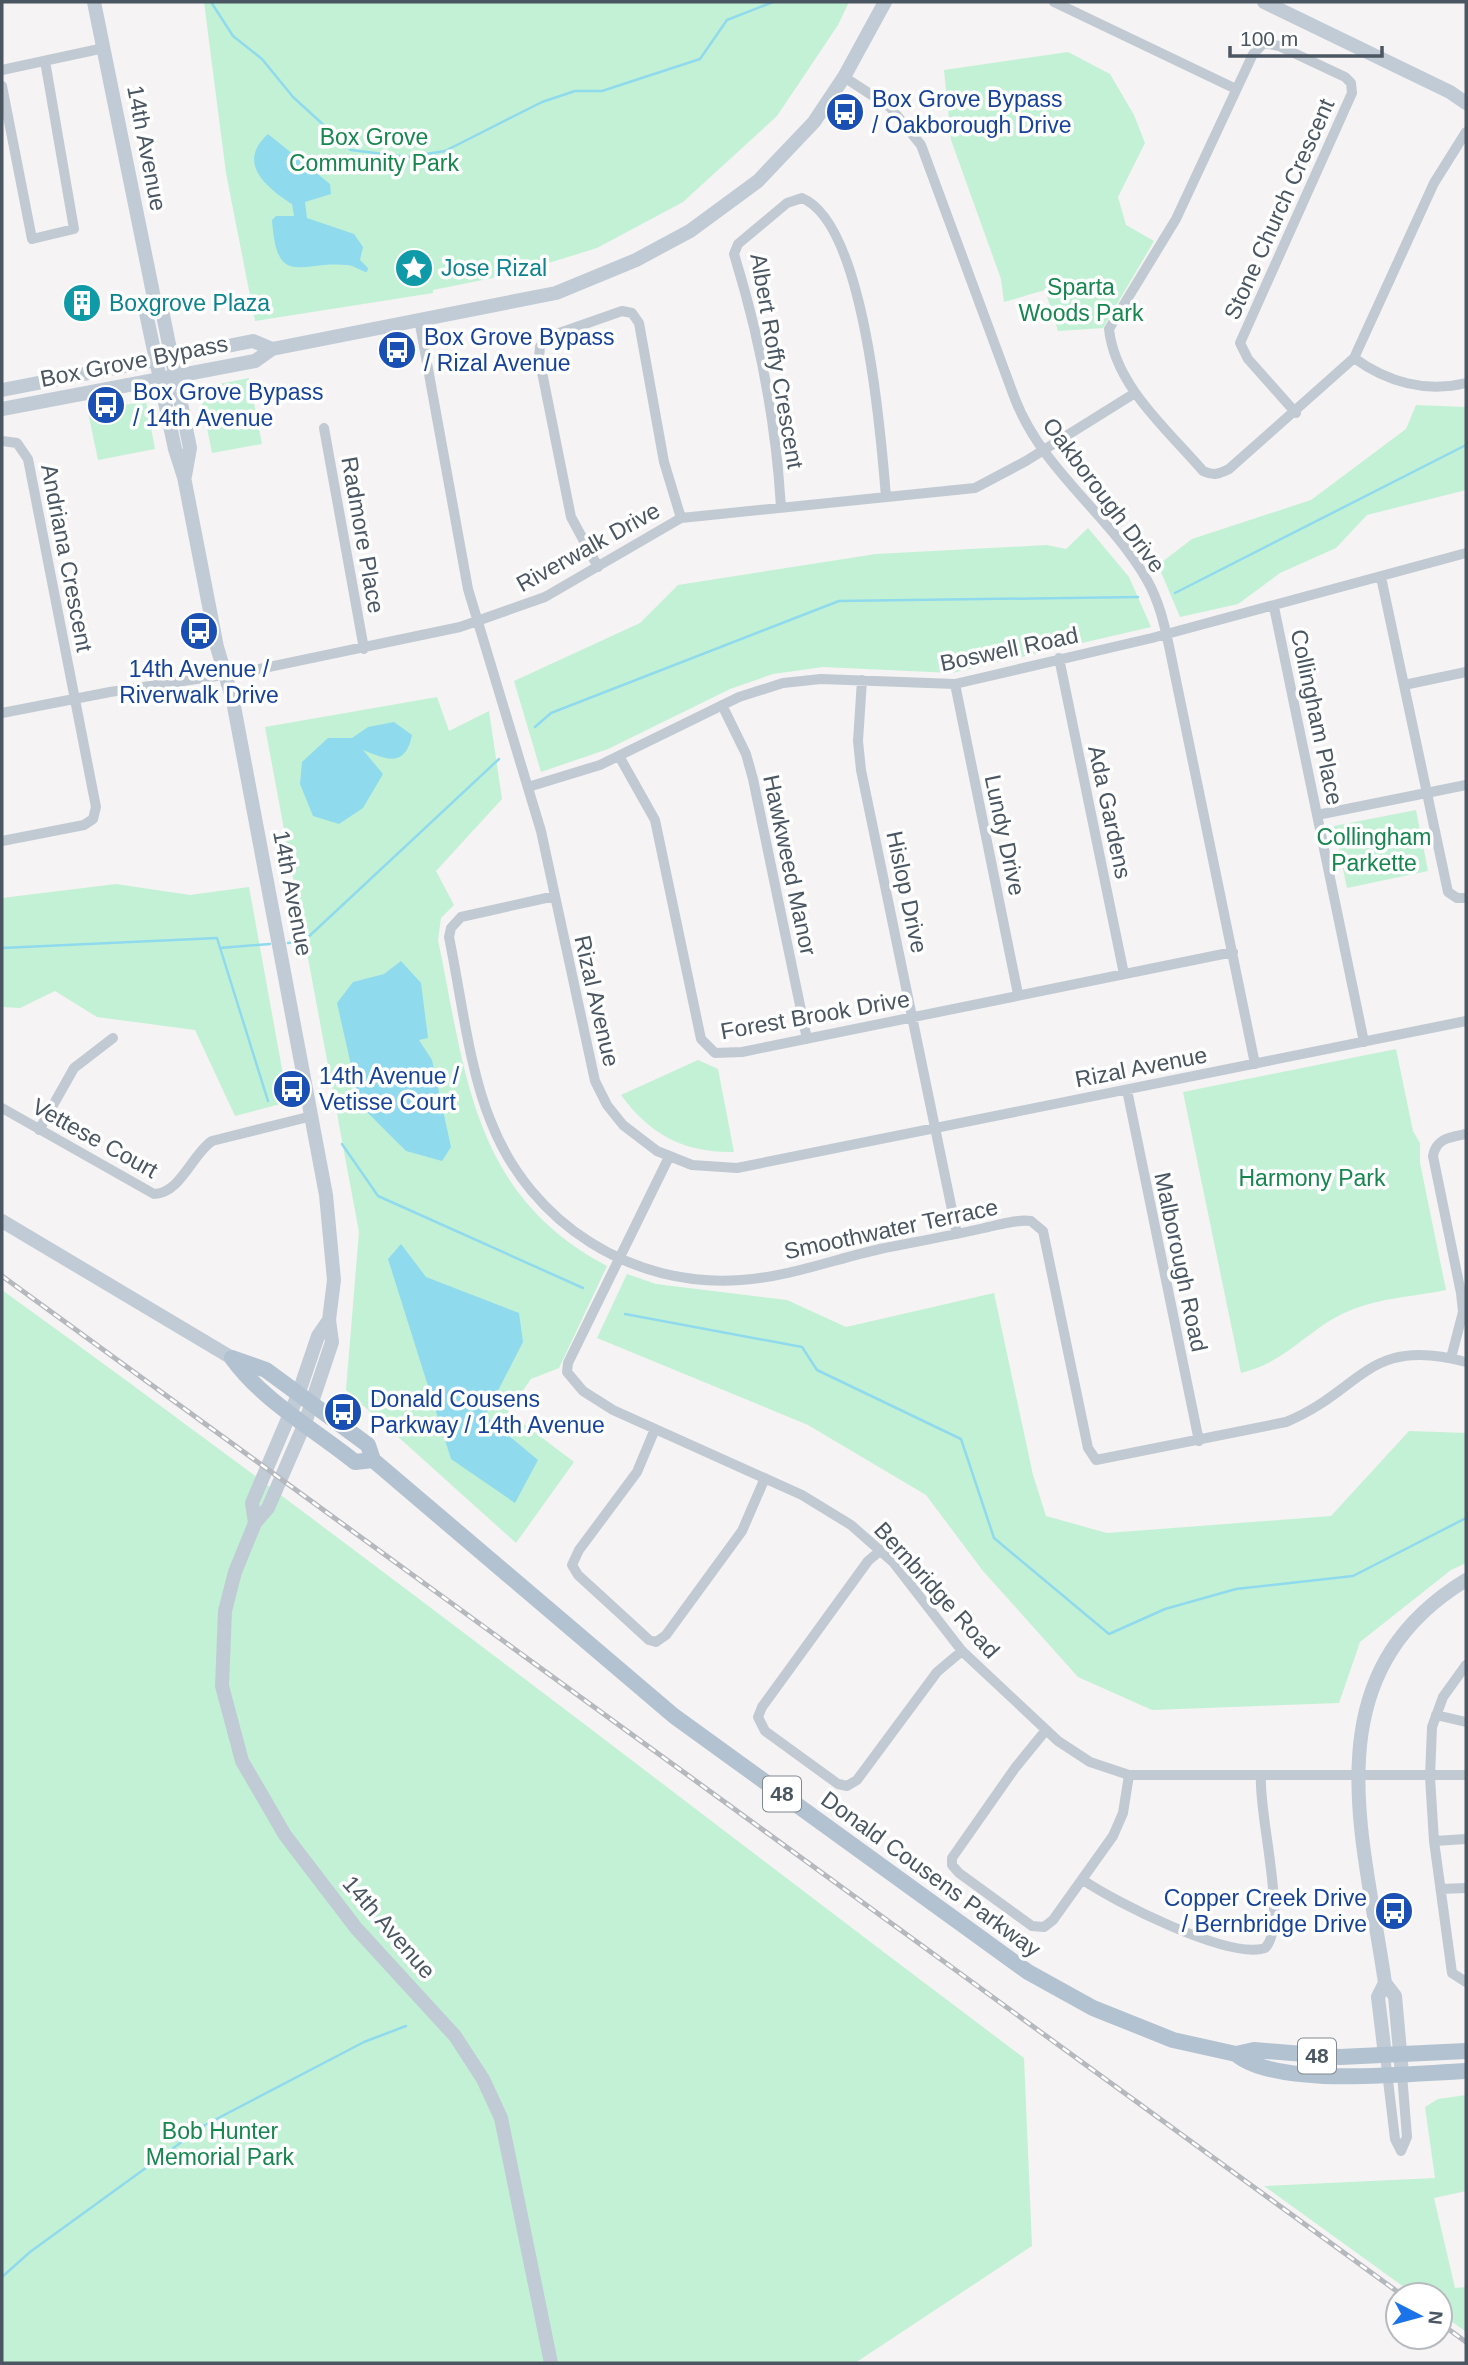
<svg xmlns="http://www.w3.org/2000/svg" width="1468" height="2365" viewBox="0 0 1468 2365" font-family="Helvetica,sans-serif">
<rect width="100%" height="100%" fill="#f5f3f3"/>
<path fill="#c3f1d5" d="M204,2H849L838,25L777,116L683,202L597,248L513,274L433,290V293L255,321L226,173Z
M1068,52L1110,74L1134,115L1145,143L1118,197L1126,225L1154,241L1103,328L1058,331L1045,290L1004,302L1001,279L951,140L944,70Z
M249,378L262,444L212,453L199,388Z
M146,401L155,449L98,460L88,412Z
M1416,405L1466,407V490L1367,515L1336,548L1280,573L1238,604L1180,617L1158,565L1192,539L1311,500L1406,429Z
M1088,528L1129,577L1151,627L952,673L823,667L773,674L730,689L608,749L541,772L514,681L640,623L678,585L876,554L1047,545L1066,549Z
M437,697L449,731L489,711L502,799L436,871L454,905L441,918L438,940C466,1074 472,1195 607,1266L559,1368L531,1379L508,1412L574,1462L516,1543L346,1390L359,1232L265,727Z
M1416,810L1428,871L1347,888L1334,826Z
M116,884L190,895L249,887L288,1102L235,1116L195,1030L97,1017L55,991L20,1008L2,1007V898Z
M1396,1049L1413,1131L1420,1143V1163L1446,1290C1411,1297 1375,1298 1342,1314C1304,1333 1286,1362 1241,1373L1183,1092Z
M698,1060L718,1069L734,1152C685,1153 650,1135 621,1095Z
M627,1274L656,1284L787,1300L846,1327L994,1293L1033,1475L1046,1516L1107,1533L1331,1516L1409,1431L1466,1433V1563L1451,1570L1360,1642L1339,1703L1152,1710L1078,1677L983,1571L926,1495L808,1425L597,1338Z
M2,1290C348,1540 684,1802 1024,2058L1032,2246L855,2363H2Z
M1466,2095V2191L1434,2198L1455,2288L1466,2287V2332L1440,2313V2295H1415L1264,2186L1435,2178L1425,2107L1438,2099Z"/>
<path fill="#90daee" d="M268,134L330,184L331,194L305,202L307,218L354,234L363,247L360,260L368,268L367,272C360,271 354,265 347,265C300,260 277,290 272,220L276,216H294L292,204C266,187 236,163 268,134Z
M394,722L412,735C405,769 386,759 363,750L383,774L363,808L339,824L313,816L300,784L302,762L328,738H352L368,727Z
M401,961L421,983L428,1038L419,1040L432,1060L451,1147L442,1161L406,1151L360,1105L337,1003L353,982L384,974Z
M401,1244L426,1277L519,1313L523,1342L485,1416L538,1460L515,1503L451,1459L388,1259Z"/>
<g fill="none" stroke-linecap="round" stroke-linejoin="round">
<path stroke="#90daee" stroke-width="2.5" d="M211,2L233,36L262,59L293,97L351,150L408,157L445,151L542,102L575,91H602L700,59L727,20L773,2
M1175,593L1466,445
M535,727L551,713L839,601L1138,597
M288,943L304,941L499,759
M2,948L217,938L268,1101
M220,948L270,944
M342,1144L378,1196L583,1288
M625,1314L802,1347L817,1370L961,1439L994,1538L1109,1634L1165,1609L1236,1589L1353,1576L1466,1518
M2,2277L30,2252L205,2125L364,2042L406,2026"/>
<path stroke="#c1cad2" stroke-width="10" d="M1054,2L1236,89
M2,70L104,48
M844,77L890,107L921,145L1015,399C1043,471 1109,514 1147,580C1159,601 1164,623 1169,646L1255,1064
M2,86L32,239L74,229L45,61
M419,319L468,589L541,831L595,1081L607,1105L623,1125L657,1151L692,1165L737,1168L1466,1021
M1354,358C1387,382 1426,393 1466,383
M1296,413L1248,359L1240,343L1352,93L1351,83L1345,77L1279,46L1264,43L1253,54L1176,219L1109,329C1115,386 1168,430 1203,471C1214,476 1219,474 1229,469L1354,358L1434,183L1466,132
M324,428L364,649
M2,441L17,443L28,459L96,807L93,819L84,825L2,841
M781,507C776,422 759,335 734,254L738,244L787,203L802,198C865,224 881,435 886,497
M598,567L571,517L539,357L540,347L545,338L622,311L632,313L639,323L664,462L681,518
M1381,577L1448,892L1457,898H1466
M1274,607L1364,1042
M1059,658L1124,974
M862,680L858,741L861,770L957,1234
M955,684L1018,994
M1404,685L1466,672
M722,705L746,754L753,779L807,1039
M2,713L110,692L250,671L460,627L545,597L681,518L975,488L1026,461L1135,393
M619,756L655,820L701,1039L715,1053L742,1052L1233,952
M528,787L600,765L739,697L783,683L821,679L955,684L1152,638L1466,553
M1317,815L1466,785
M555,896L461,917L451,928L449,937C461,995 469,1069 491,1122C531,1224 632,1288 741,1280C788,1277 835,1259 880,1249C915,1242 949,1236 984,1228C998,1225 1016,1219 1031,1221L1043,1231L1088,1448L1096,1460L1286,1422C1362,1391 1367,1335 1466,1362
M1127,1090L1199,1441
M2,1108L154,1194C181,1193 192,1154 212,1141L312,1116
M39,1130L74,1068L113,1038
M669,1157L568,1363L567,1372L583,1391L613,1410L802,1495L851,1525L893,1562L962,1651L1058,1741L1090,1762L1129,1775H1466
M1451,1358L1463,1312L1461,1293L1433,1156C1436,1138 1451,1137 1466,1134
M655,1429L637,1472L579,1550L572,1565L578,1575L649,1640L656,1642L666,1635L742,1531L765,1478
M881,1550L868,1561L762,1707L758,1717L765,1731L838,1784L847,1786L857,1780L937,1672L962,1651
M1466,1665L1443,1697L1432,1727L1430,1777L1434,1841L1452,1973L1466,1982
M1436,1715L1466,1722
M1046,1730L1015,1768L952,1858V1865L959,1873L1032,1926L1044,1927L1053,1920L1113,1836L1123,1813L1129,1775
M1434,1841L1466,1839
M1083,1880C1115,1902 1229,1960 1265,1948C1289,1925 1258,1814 1261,1776
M1441,1889L1466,1888
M1385,2055L1395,2139L1401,2151
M1401,2151L1407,2137L1402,2074"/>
<path stroke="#c1cbd6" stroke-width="14" d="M94,2L155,303L162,310L190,448L185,476
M1264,2L1450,92L1466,103
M155,303L146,313L175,449L184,477L217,647L233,701L326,1195L334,1280L329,1320L332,1342L305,1423L268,1508L255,1523L235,1572L225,1611L222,1686L242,1761L285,1835L356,1928L455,2036L483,2079L501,2118L551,2363
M2,390L253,341L272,349
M2,409L255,361L272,349L556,293L636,260L690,231L758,181L814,122L844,77L885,2
M2,1221L232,1358
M255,1523L252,1503L298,1395L318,1336L329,1320
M1385,2055L1378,1997L1385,1983
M1402,2074L1395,1996L1385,1983C1364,1836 1309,1676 1466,1580"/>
<path stroke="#b3c2d1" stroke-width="16" d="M232,1358L266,1370L368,1445L373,1460L674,1716L1028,1972L1093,2008L1173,2040L1236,2054L1254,2050L1340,2057L1466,2051
M232,1358C263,1401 314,1429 355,1462L373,1460
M1236,2054C1278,2089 1411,2073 1466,2071"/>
<defs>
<path id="rail" d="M2,1276L1402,2295
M1440,2323L1466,2342"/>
</defs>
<use href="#rail" stroke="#b5b8bd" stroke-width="5"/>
<use href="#rail" stroke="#fff" stroke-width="2.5" stroke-dasharray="8" stroke-linecap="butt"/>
</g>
<defs>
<symbol id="bus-disc" viewBox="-11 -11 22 22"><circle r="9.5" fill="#1a4fb4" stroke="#fff"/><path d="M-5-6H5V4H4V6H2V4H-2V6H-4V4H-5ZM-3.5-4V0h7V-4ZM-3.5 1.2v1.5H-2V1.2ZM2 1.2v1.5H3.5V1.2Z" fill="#fff"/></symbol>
<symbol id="sight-disc" viewBox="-11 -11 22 22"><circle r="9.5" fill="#0f9aa8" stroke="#fff"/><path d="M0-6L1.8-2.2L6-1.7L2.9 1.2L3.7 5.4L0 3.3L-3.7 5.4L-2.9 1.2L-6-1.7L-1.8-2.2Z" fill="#fff"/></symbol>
<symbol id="building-disc" viewBox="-11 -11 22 22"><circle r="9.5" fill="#0f9aa8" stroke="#fff"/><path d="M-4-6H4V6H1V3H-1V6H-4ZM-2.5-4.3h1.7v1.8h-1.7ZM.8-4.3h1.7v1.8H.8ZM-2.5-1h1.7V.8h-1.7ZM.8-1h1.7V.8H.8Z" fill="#fff"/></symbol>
</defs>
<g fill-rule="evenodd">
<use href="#bus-disc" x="823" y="90" width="44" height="44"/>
<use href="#sight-disc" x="392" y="246" width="44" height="44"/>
<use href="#building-disc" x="60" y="281" width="44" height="44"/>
<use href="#bus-disc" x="375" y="328" width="44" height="44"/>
<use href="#bus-disc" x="84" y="383" width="44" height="44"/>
<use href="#bus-disc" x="177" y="609" width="44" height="44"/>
<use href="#bus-disc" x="270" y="1067" width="44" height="44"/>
<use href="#bus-disc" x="321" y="1390" width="44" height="44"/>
<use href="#bus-disc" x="1372" y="1889" width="44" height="44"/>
</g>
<g text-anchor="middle" stroke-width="7" stroke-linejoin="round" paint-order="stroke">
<g fill="#fff" stroke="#808990" stroke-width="2">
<rect x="763" y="1776.5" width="38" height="35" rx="5"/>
<rect x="1298" y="2038.5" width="38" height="35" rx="5"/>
</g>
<g font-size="21" font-weight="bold" fill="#4a5661">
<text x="782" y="1801">48</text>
<text x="1317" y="2063">48</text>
</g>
<g font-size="23" fill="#164399" stroke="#fff" text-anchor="start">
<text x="872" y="107">Box Grove Bypass<tspan x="872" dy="26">/ Oakborough Drive</tspan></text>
<text x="424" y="345">Box Grove Bypass<tspan x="424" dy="26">/ Rizal Avenue</tspan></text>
<text x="133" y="400">Box Grove Bypass<tspan x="133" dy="26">/ 14th Avenue</tspan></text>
<text x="199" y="677" text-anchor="middle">14th Avenue /<tspan x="199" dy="26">Riverwalk Drive</tspan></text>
<text x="319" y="1084">14th Avenue /<tspan x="319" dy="26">Vetisse Court</tspan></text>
<text x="370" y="1407">Donald Cousens<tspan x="370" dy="26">Parkway / 14th Avenue</tspan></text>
<text x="1367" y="1906" text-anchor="end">Copper Creek Drive<tspan x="1367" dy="26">/ Bernbridge Drive</tspan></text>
</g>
<g font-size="23" fill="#17864f" stroke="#fff">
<text x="374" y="145">Box Grove<tspan x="374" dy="26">Community Park</tspan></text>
<text x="1081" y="295">Sparta<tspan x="1081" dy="26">Woods Park</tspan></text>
<text x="1374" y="845">Collingham<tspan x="1374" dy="26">Parkette</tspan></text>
<text x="1312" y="1186">Harmony Park</text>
<text x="220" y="2139">Bob Hunter<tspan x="220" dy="26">Memorial Park</tspan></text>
</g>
<g font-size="23" fill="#4a5661" stroke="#fff">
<text transform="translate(147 148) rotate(79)" y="8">14th Avenue</text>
<text transform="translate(1279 209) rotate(-66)" y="8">Stone Church Crescent</text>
<text transform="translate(134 361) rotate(-11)" y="8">Box Grove Bypass</text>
<text transform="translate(777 361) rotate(80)" y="8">Albert Roffy Crescent</text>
<text transform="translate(1104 495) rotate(53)" y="8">Oakborough Drive</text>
<text transform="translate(363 535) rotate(80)" y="8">Radmore Place</text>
<text transform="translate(588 547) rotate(-29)" y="8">Riverwalk Drive</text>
<text transform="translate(67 558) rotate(79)" y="8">Andriana Crescent</text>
<text transform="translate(1009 649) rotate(-12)" y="8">Boswell Road</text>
<text transform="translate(1317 717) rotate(78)" y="8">Collingham Place</text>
<text transform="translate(1110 812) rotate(78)" y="8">Ada Gardens</text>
<text transform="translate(1005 835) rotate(78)" y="8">Lundy Drive</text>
<text transform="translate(790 865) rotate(78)" y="8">Hawkweed Manor</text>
<text transform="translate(907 892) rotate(78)" y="8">Hislop Drive</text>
<text transform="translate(293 893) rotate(79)" y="8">14th Avenue</text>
<text transform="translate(597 1001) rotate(77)" y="8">Rizal Avenue</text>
<text transform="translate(815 1015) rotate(-10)" y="8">Forest Brook Drive</text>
<text transform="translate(1141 1067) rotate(-11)" y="8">Rizal Avenue</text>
<text transform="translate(95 1138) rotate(29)" y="8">Vettese Court</text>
<text transform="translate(891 1229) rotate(-12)" y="8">Smoothwater Terrace</text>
<text transform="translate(1181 1262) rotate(78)" y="8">Malborough Road</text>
<text transform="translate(937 1590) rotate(48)" y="8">Bernbridge Road</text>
<text transform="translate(931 1874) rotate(36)" y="8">Donald Cousens Parkway</text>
<text transform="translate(389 1927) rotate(49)" y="8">14th Avenue</text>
</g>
<g font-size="23" fill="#0d838f" stroke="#fff" text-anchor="start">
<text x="441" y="276">Jose Rizal</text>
<text x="109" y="311">Boxgrove Plaza</text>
</g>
</g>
<rect width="1468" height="2365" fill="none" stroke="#4a5661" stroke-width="7"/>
<g transform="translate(1419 2316) rotate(96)"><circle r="33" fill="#ffffff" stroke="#b7bbc0" stroke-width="2"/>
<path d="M0-5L12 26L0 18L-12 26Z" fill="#1a73e8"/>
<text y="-10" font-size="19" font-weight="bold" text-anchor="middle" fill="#4a5661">N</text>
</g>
<path d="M1230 46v10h152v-10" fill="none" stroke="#4a5661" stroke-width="3.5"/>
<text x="1240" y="46" font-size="21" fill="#4a5661" stroke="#ffffff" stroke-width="5" paint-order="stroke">100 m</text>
</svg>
